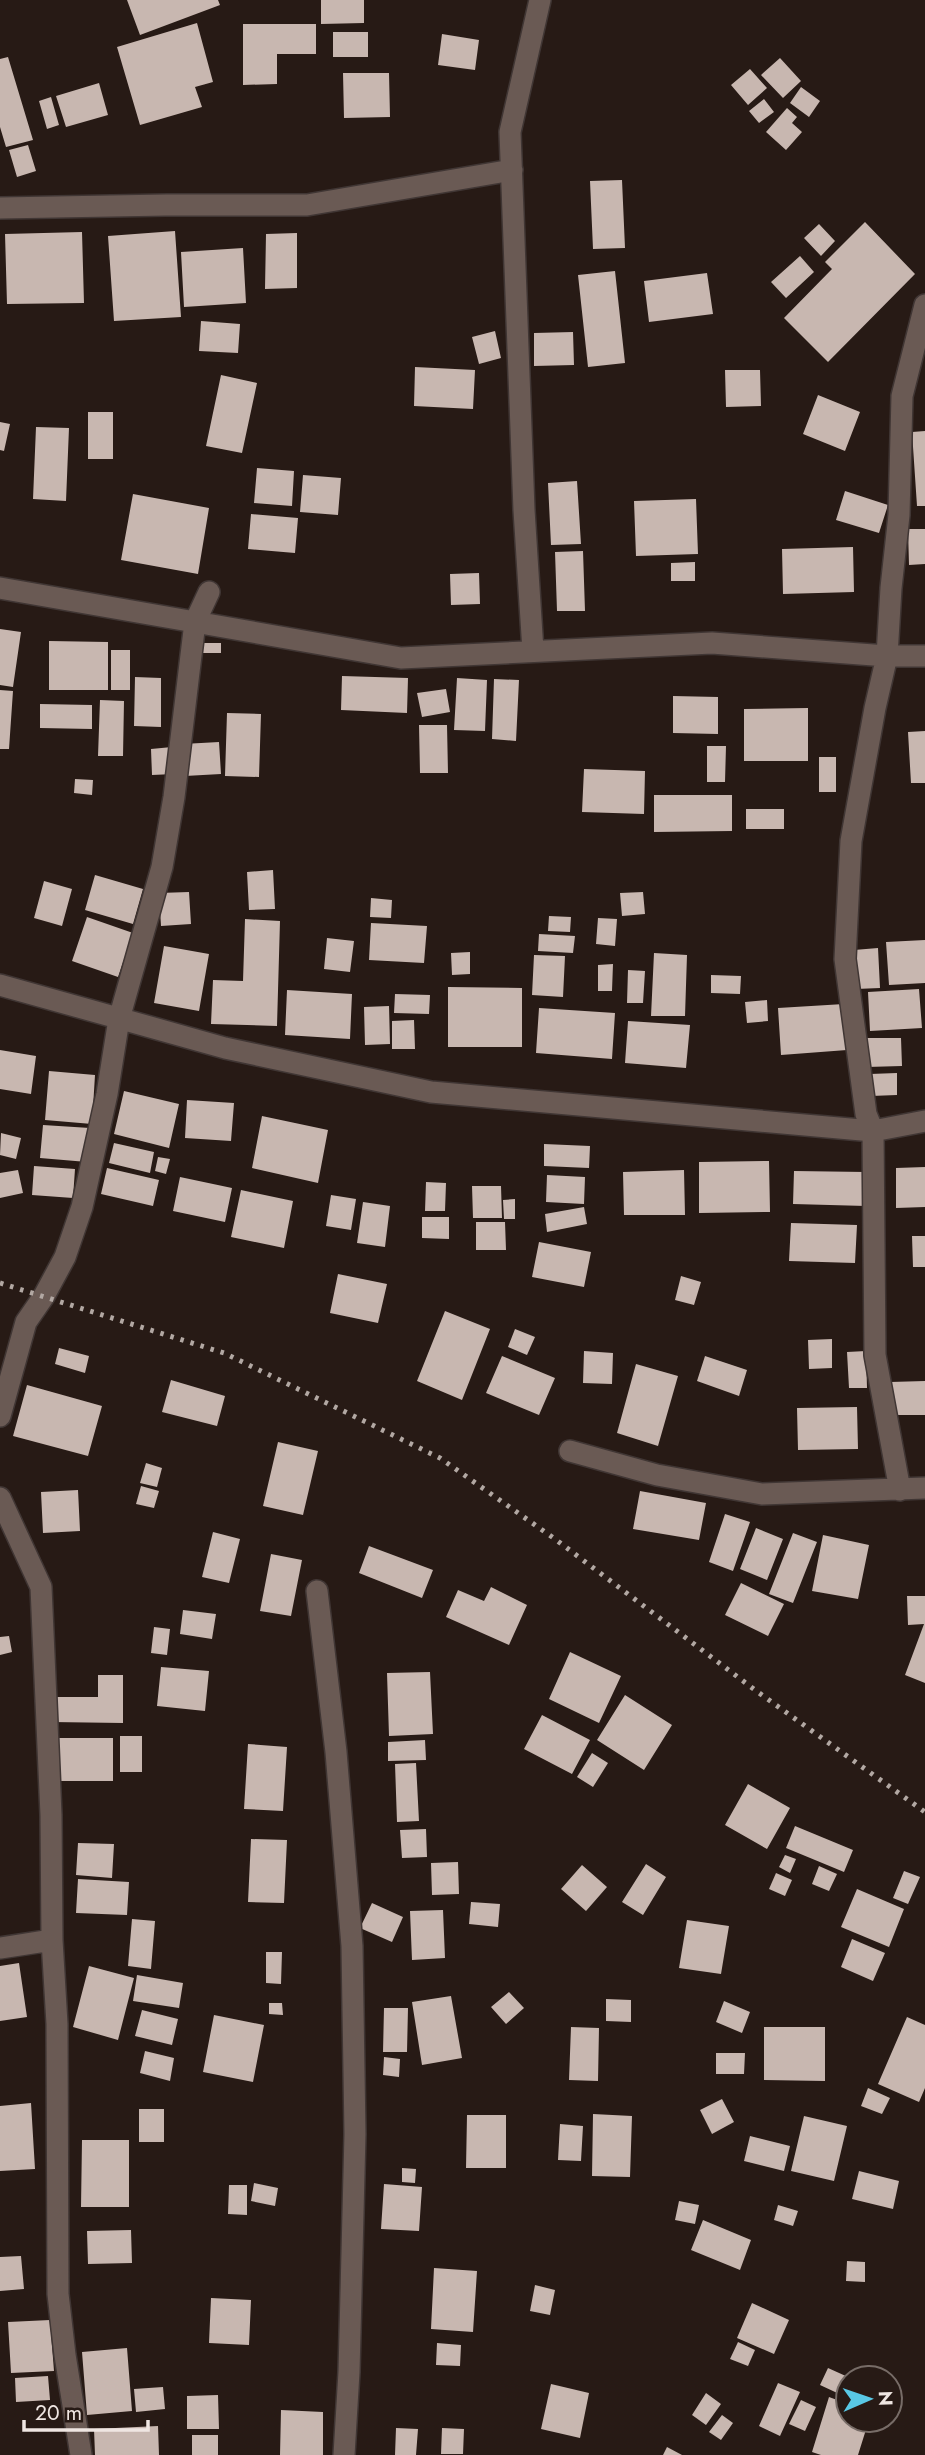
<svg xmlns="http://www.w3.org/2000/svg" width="925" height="2455" viewBox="0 0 925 2455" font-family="Jost,sans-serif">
<rect width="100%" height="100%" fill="#271a15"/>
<path fill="#c8b7b0" d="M127,0H218L220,5L140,35Z
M321,0H364V23L321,24Z
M197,23L213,82L195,87L202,107L140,125L117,47Z
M243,24H316V54H277V84L243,85Z
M333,32H368V57H333Z
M442,34L479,40L475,70L438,65Z
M8,57L33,140L6,147L0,127V59Z
M780,58L801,81L783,98L761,75Z
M750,69L767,88L748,105L731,85Z
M343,73H389L390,117L344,118Z
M99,83L108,115L66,127L56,96Z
M801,87L820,101L809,117L790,103Z
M51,97L59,125L47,129L39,101Z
M764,99L774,112L759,123L749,111Z
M787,108L797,117L792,123L802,132L786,150L766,132Z
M28,145L36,171L17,177L9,150Z
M622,180L625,248L593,249L590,181Z
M865,222L915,274L828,362L784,318L832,269L825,262Z
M819,224L835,241L821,256L804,238Z
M175,231L181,317L114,321L108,236Z
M82,232L84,303L7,304L5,234Z
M297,233V288L265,289L266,234Z
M243,248L246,303L184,307L181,252Z
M800,256L814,272L786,298L771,282Z
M615,271L625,363L588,367L578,275Z
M707,273L713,314L649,322L644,281Z
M201,321L240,324L238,353L199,351Z
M495,331L501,358L479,364L472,337Z
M573,332L574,365L534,366V333Z
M415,367L475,370L473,409L414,406Z
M725,370H760L761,406L726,407Z
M221,375L257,383L242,453L206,446Z
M818,395L860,412L845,451L803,434Z
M88,412H113V459H88Z
M0,422L10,424L4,451L0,450Z
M36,427L69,428L66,501L33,499Z
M925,431V506H917L912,432Z
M257,468L294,471L292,506L254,503Z
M303,475L341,478L338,515L300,512Z
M577,481L581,544L551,545L548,483Z
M845,491L888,505L879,533L836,520Z
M133,494L209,508L198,574L121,560Z
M696,499L698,554L636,556L634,501Z
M251,514L298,518L295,553L248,549Z
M908,529H925V564L909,565Z
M853,547L854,592L783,594L782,549Z
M583,551L585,611H557L555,552Z
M695,562V581H671V563Z
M479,573L480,604L451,605L450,574Z
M0,629L21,632L13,687L0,685Z
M49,641L108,642V690H49Z
M201,643H221V653H201Z
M111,650H130V690H111Z
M342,676L408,678L407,713L341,710Z
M135,677L161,678V727L134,726Z
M457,678L487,680L485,731L454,730Z
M494,679L519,680L516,741L492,739Z
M446,689L450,712L422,717L417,693Z
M0,690L13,691L9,749H0Z
M673,696L718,697V734L673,733Z
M100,700L124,701L123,756H98Z
M40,704L92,705V729L40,728Z
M808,708V761H744V709Z
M227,713L261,714L259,777L225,776Z
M419,725H447L448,773H420Z
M925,731V783H911L908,732Z
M219,742L221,774L185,776L183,744Z
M707,746H726L725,782H707Z
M172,747L174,774L152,775L151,749Z
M819,757H836V792H819Z
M584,769L645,771L644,814L582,812Z
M75,779L93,780L92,795L74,793Z
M654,795H732V831L654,832Z
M746,809H784V829H746Z
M273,870L275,909L249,910L247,872Z
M95,875L143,889L133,924L85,910Z
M44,881L72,889L62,926L34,918Z
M189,892L191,924L161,926L159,893Z
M643,892L645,914L622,916L620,893Z
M371,898L392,900L391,918L370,917Z
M549,916L571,917L570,932L548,931Z
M87,917L133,933L118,977L72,961Z
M598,918L617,919L615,946L596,944Z
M245,919L280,921L277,1026L211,1024L213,980L243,981Z
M371,923L427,926L424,963L369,960Z
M539,934L575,936L573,953L538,951Z
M327,938L354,941L350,972L324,969Z
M925,940V983L889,985L886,942Z
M164,946L209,954L199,1011L154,1003Z
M878,948L880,988L856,989L854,950Z
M470,952V974L452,975L451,953Z
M654,953L687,955L685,1016H651Z
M534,955L565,956L563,997L532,995Z
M613,964L612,991H598V965Z
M628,970L645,971L643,1003H627Z
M711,975L741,976L740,994L711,993Z
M448,987L522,988V1047H448Z
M919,989L922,1028L870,1031L868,992Z
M287,990L352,994L350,1039L285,1035Z
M395,994L430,995L429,1014L394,1013Z
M767,1000L768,1021L747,1023L745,1002Z
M844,1004L847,1050L781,1055L778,1008Z
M389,1006L390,1044L365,1045L364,1007Z
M539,1008L615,1013L612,1059L536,1053Z
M414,1020L415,1049H392V1021Z
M628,1021L690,1025L686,1068L625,1063Z
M867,1038H901L902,1066L867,1067Z
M0,1050L36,1056L31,1094L0,1089Z
M49,1071L95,1075L92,1124L45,1120Z
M897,1073V1095L871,1096L870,1074Z
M124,1091L179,1104L169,1148L114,1134Z
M187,1100L234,1103L231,1141L185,1138Z
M262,1116L328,1130L318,1183L252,1168Z
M43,1125L90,1128L87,1162L40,1158Z
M1,1133L21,1138L16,1159L0,1155Z
M114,1143L154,1152L150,1173L109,1163Z
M544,1144L590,1146L589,1168L544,1166Z
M158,1157L170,1159L166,1174L155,1171Z
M769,1161L770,1212L699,1213V1162Z
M34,1166L75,1169L73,1198L32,1195Z
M925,1167V1207L896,1208V1168Z
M107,1168L159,1180L153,1206L101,1194Z
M18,1170L23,1193L0,1198V1173Z
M684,1170L685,1215H624L623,1172Z
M794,1171L866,1172V1206L793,1204Z
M547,1175L585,1177L584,1204L546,1202Z
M180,1177L232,1188L225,1222L173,1211Z
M426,1182L446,1183L445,1211H425Z
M472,1186H501L502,1218H473Z
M241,1190L293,1201L284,1248L231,1237Z
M331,1195L356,1199L351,1230L326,1226Z
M515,1199V1219H504L503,1200Z
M363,1202L390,1206L385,1247L357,1243Z
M584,1207L587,1224L547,1232L545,1214Z
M422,1217H449V1239L422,1238Z
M476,1222H505L506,1250H476Z
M791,1223L857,1225L855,1263L789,1261Z
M912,1236H925V1267H913Z
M539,1242L591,1252L584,1287L532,1277Z
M338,1274L387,1284L378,1323L330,1313Z
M681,1276L701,1282L694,1305L675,1300Z
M445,1311L490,1329L462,1400L417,1381Z
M515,1329L535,1337L527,1355L508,1347Z
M832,1339V1368L809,1369L808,1340Z
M59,1348L89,1356L85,1373L55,1364Z
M584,1351L613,1353L612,1384L583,1383Z
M866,1351L867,1388H849L847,1352Z
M502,1356L555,1378L539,1415L486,1393Z
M705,1356L747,1370L739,1396L697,1381Z
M636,1364L678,1376L658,1446L617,1433Z
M171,1380L225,1396L217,1426L162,1412Z
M925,1381V1415H891L890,1382Z
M27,1385L102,1406L88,1456L13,1436Z
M857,1407L858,1449L798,1450L797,1408Z
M278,1442L318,1451L303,1515L263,1506Z
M146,1463L162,1468L157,1487L140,1483Z
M141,1486L159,1491L154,1508L136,1504Z
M78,1490L80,1531L43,1533L41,1492Z
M640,1491L706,1503L699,1540L633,1529Z
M725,1514L750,1522L733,1571L709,1562Z
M756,1528L783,1539L767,1580L740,1569Z
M213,1532L240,1539L229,1583L202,1577Z
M793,1533L817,1542L793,1603L769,1594Z
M823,1535L869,1545L858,1599L812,1591Z
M369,1546L433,1570L422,1598L359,1573Z
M271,1554L302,1560L291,1616L260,1611Z
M741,1583L784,1604L768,1636L725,1615Z
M491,1587L527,1605L509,1645L446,1617L458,1590L484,1601Z
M907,1596H925V1683L905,1675L924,1624L908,1625Z
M183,1610L216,1614L212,1639L180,1634Z
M154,1627L170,1629L167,1655L151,1653Z
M9,1636L12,1652L0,1655V1637Z
M570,1652L621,1676L599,1723L549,1699Z
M161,1667L209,1671L205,1711L157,1706Z
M430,1672L433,1734L389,1736L387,1673Z
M98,1675H123V1723L51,1722V1697H98Z
M625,1695L672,1725L644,1770L597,1740Z
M542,1715L590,1740L572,1774L524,1749Z
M120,1736H142V1772H120Z
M57,1738H113V1781H56Z
M425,1740L426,1760L388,1761V1742Z
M248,1744L287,1747L283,1811L244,1809Z
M592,1753L608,1763L593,1787L577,1777Z
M416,1763L419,1821L397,1822L395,1764Z
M748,1784L790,1808L767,1849L725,1825Z
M795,1826L853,1850L844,1872L786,1848Z
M426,1829L427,1857L402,1858L400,1830Z
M251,1839L287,1840L284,1903L248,1902Z
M78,1843L114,1844L112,1878L76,1875Z
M785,1855L796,1859L790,1873L779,1867Z
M458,1862L459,1894L432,1895L431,1863Z
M646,1864L666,1877L643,1915L622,1902Z
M582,1865L607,1887L586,1911L561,1889Z
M819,1866L837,1874L829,1891L812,1884Z
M904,1871L920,1877L908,1904L893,1898Z
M776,1873L792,1880L785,1896L769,1889Z
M78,1879L129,1882L127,1915L76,1913Z
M857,1889L904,1909L889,1947L841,1927Z
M471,1902L500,1904L498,1927L469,1924Z
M372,1903L403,1917L392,1942L360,1928Z
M443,1910L445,1958L412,1960L410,1911Z
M132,1919L155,1921L151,1969L128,1966Z
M687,1920L729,1926L721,1974L679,1968Z
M852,1939L885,1953L873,1981L841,1967Z
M266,1952H282L281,1984L266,1983Z
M19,1963L27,2017L0,2021V1966Z
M89,1966L134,1978L118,2040L73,2027Z
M137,1975L183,1983L179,2008L133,2001Z
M509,1992L524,2008L506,2024L491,2007Z
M451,1996L462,2058L422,2065L412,2002Z
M606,1999L631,2000V2022L606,2021Z
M724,2001L750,2012L742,2033L716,2022Z
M269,2003H282L283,2015L269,2014Z
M384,2008H408L407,2052H383Z
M142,2010L178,2019L172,2045L135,2036Z
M214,2015L264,2025L253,2082L203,2072Z
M907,2017L925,2025V2088L919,2102L878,2084Z
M571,2027L599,2028L598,2081L569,2080Z
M764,2027H825V2081L764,2080Z
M145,2051L174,2058L170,2081L140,2073Z
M716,2053H745L744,2074H716Z
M384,2057L400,2059L399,2077L383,2075Z
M868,2088L890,2098L882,2114L861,2106Z
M722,2099L734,2122L712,2134L700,2110Z
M31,2103L35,2169L0,2171V2106Z
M139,2109H164V2142H139Z
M593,2114L632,2116L630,2177L592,2176Z
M467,2115H506V2168H466Z
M804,2116L847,2126L834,2181L791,2171Z
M560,2124L583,2126L581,2161L558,2160Z
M750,2136L790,2146L784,2171L744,2161Z
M82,2140H129V2207H81Z
M402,2168L416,2169L415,2183L402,2182Z
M859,2171L899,2181L893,2209L852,2199Z
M254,2183L278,2188L275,2206L251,2201Z
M384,2184L422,2187L419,2231L381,2229Z
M229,2185H247V2215L228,2214Z
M679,2201L699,2205L695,2224L675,2220Z
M778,2205L798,2211L793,2226L774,2220Z
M703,2220L751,2240L740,2270L691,2250Z
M131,2230L132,2263L88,2264L87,2231Z
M21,2256L24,2289L0,2291V2257Z
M847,2261L865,2262V2282L846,2281Z
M434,2268L477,2271L473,2332L431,2329Z
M535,2285L555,2290L550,2315L530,2311Z
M211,2298L251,2300L249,2345L209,2343Z
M752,2303L789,2320L774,2354L737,2338Z
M50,2320L54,2371L11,2373L8,2322Z
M738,2342L755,2350L748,2366L730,2359Z
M437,2343L461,2345L460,2366L436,2365Z
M127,2348L132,2411L87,2415L82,2352Z
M828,2368L848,2377V2398L820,2385Z
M48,2376L50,2400L16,2402L15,2378Z
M778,2383L800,2392L780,2436L759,2426Z
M551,2384L589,2393L580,2438L541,2429Z
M163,2387L165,2409L136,2412L134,2389Z
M706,2393L721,2404L706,2425L692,2415Z
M218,2395L219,2429H187V2396Z
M829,2397L848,2404V2420H869L858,2455H821L812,2452Z
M801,2400L816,2407L805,2431L789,2424Z
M281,2410L323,2412V2455H280Z
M722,2415L733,2423L721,2440L709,2432Z
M158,2426L159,2455H95L94,2429Z
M396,2428L418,2429L416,2455H395Z
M442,2428L464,2429L463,2454H441Z
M192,2435H218V2455H192Z
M667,2447L682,2455H663Z"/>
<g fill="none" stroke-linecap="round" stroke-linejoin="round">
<defs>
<path id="street" d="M0,208L166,205H307L512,170
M0,588L401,658L712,643L887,656H925
M533,651L524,510L510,132L540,0
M0,985L225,1048L431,1092L873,1131L925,1121
M0,1416L26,1322L44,1296L65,1257L82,1207L107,1094L119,1019L162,867L174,797L195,622L209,592
M570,1451L657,1475L762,1494L925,1488
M900,1490L875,1355L873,1131L866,1114L845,959L851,841L875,708L887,656L891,588L899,515L902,396L925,305
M0,1498L41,1587L51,1815L52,1940L57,2024L58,2294L65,2355L81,2455
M317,1591L336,1752L352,1946L355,2134L349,2372L344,2455
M0,1948L52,1940"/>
</defs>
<use href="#street" stroke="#403634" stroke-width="24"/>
<use href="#street" stroke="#6a5a54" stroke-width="21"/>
<path stroke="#b2a8a3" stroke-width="5" stroke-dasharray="3.5 7" stroke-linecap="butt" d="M0,1283L224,1353L440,1458L555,1539L755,1690L925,1812"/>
</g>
<g transform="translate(869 2399) rotate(88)"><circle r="33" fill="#271a15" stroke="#776c67" stroke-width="2"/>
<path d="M0-5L12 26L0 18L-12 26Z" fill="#59c8e5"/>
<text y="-10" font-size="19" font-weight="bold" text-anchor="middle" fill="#efe6e2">N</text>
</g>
<path d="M24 2420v10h124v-10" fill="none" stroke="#efe6e2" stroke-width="3.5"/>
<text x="35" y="2420" font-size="21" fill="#efe6e2" stroke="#271a15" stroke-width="5" paint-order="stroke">20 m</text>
</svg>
